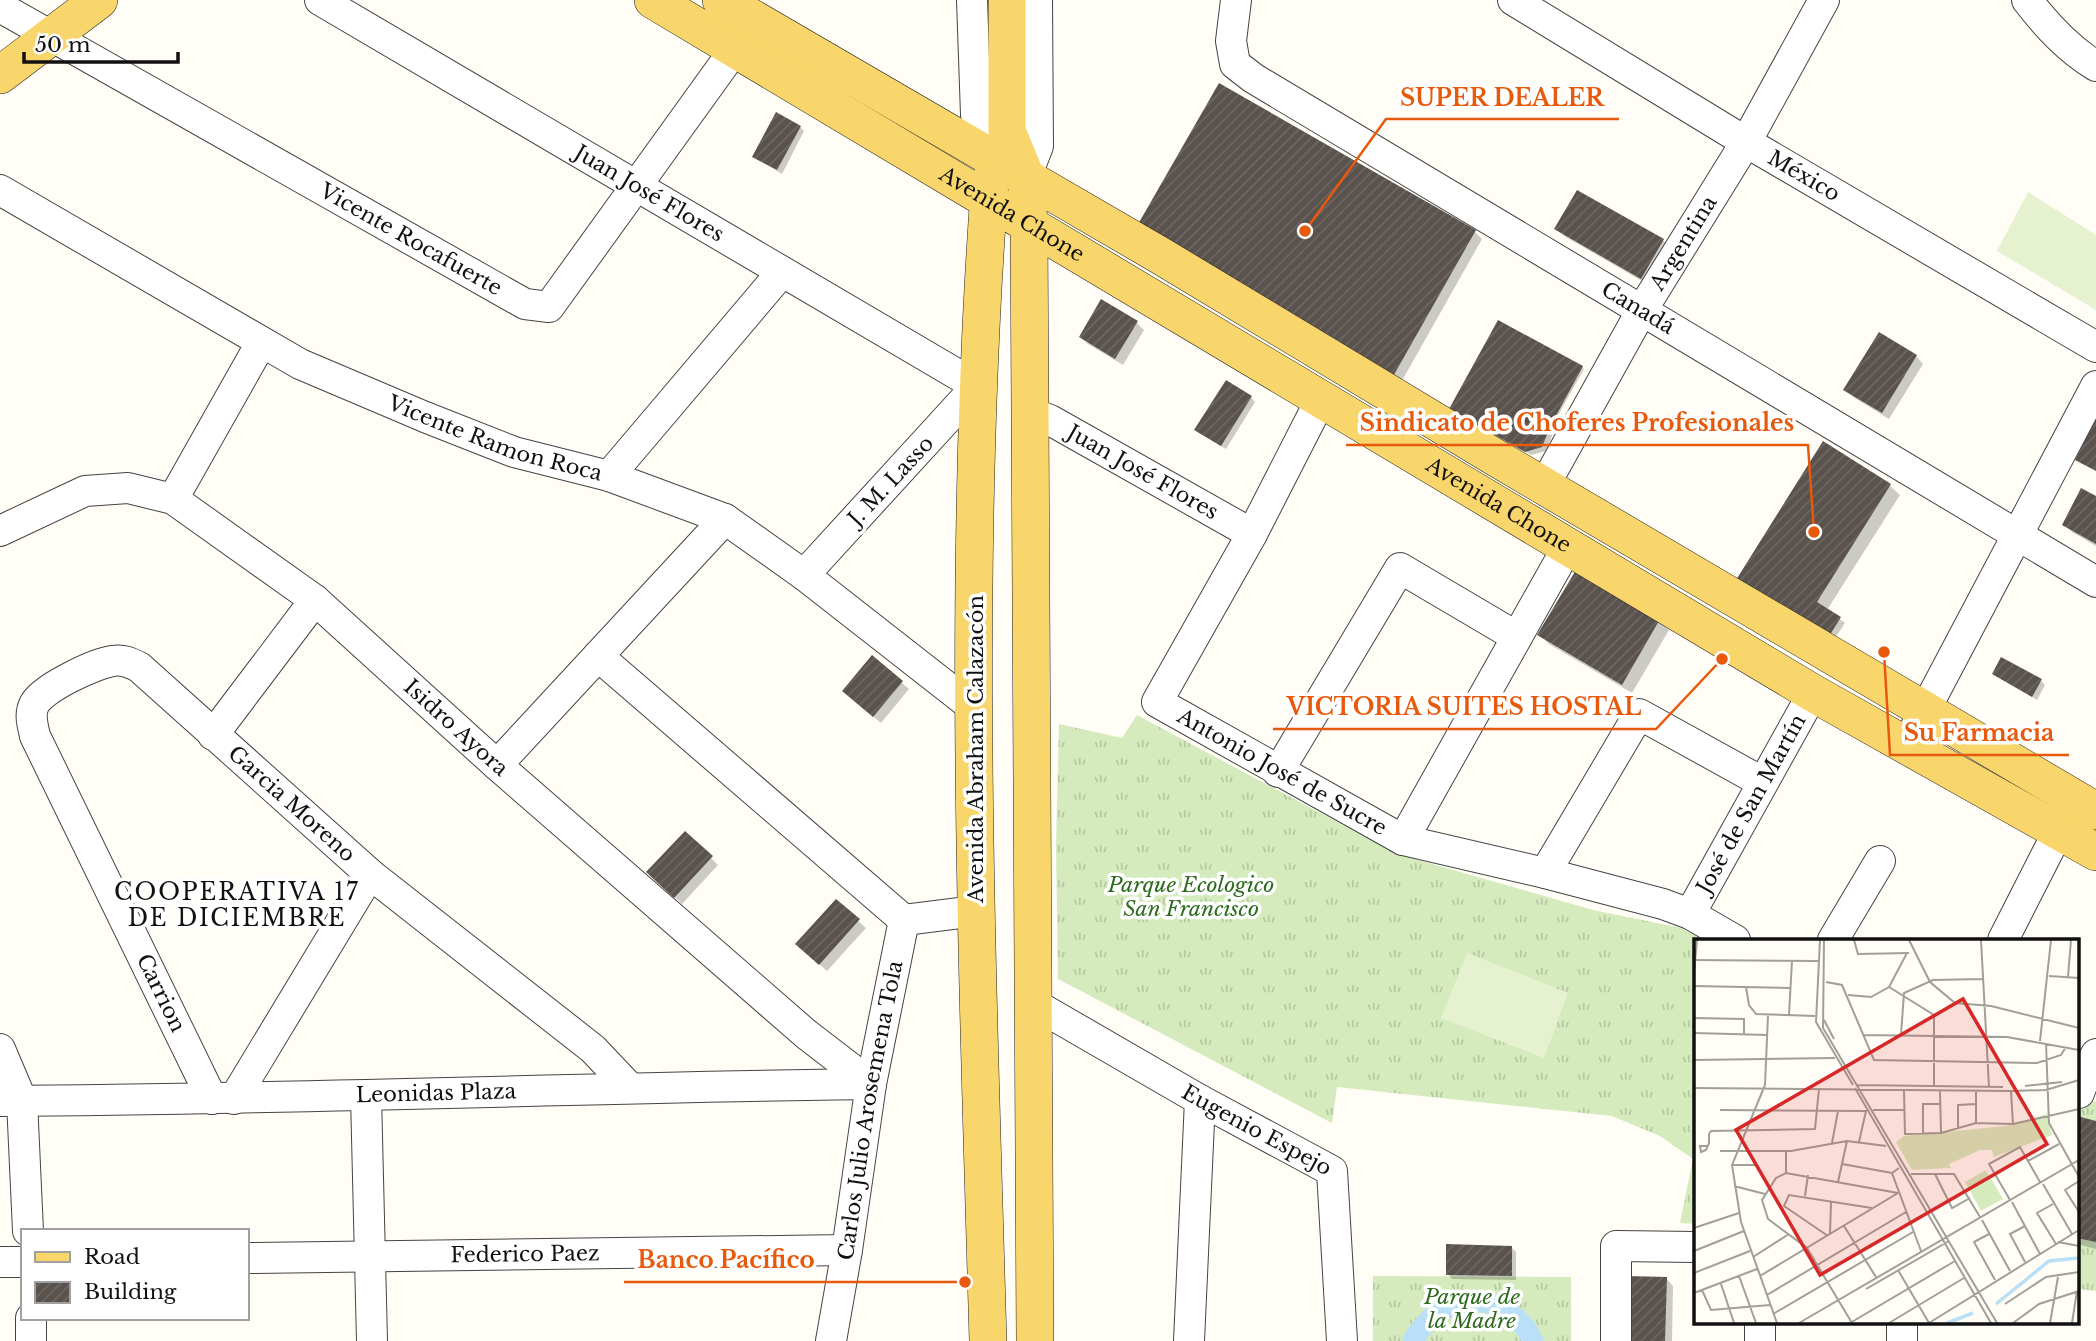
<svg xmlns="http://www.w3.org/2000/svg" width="2096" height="1341" viewBox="0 0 2096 1341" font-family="'Libre Baskerville',serif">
<defs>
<pattern id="grass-tufts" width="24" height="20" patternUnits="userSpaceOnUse" patternTransform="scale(1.75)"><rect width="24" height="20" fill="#d5ebbd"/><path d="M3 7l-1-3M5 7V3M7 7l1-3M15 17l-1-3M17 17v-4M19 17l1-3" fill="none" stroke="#b6c8a1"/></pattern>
<pattern id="building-hatch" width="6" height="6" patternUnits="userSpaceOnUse" patternTransform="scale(1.75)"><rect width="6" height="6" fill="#5a524d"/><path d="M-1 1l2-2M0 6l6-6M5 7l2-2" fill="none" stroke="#6d6662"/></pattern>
</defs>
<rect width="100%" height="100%" fill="#fffdf5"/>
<path fill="url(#grass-tufts)" d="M1137,715L1397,854L1593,910L1681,928L1705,940H1695V1224L1680,1223L1693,1159L1660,1136L1612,1116L1337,1087L1332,1123L1058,979L1056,846L1059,724L1122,738Z
M2077,1098L2096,1102V1291L2077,1289Z
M1373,1276L1571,1277V1341H1373Z"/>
<path fill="#e6f2cf" d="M2028,192L2096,235V310L1997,251Z
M1467,953L1568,993L1544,1058L1441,1018Z"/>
<path fill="#0003" d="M1220,85L1475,232L1482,239L1399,386Z
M800,127L804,131L782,174L754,157Z
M1557,229L1663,240L1670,248L1649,285L1564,236Z
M1102,301L1137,323L1144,330L1123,365L1088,344L1081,337Z
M1880,334L1916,356L1923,364L1889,419L1853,397L1846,390Z
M1582,367L1584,369L1551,428L1554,431L1546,451L1531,455L1494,434Z
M1251,397L1255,402L1226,449L1201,434Z
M1823,444L1890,486L1900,495L1827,610L1845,623L1833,641L1748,589Z
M2096,498V546L2072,532L2064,524Z
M1659,621L1669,630L1632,693L1549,644L1540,635Z
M872,657L909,689L881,723L851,698Z
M1994,674L2041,681L2045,685L2037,700Z
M711,858L718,865L682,904L649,872Z
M836,901L866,928L827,971L805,951Z
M2077,1118L2096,1123V1249L2077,1244Z
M1511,1247L1516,1252V1280L1452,1279L1448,1274Z
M1666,1278L1673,1286L1672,1341H1626Z"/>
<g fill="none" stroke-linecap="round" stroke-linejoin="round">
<path stroke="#b9e0f7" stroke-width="21" d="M1413,1341C1435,1300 1487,1286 1521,1323C1526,1328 1530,1335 1533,1341"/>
</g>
<path fill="url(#building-hatch)" d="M1219,83L1476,230L1391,380L1133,233Z
M776,112L801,126L777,170L752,157Z
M1577,190L1664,239L1641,279L1554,229Z
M1101,299L1138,321L1115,359L1079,337Z
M1498,320L1583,366L1551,425L1542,447L1525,452L1449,409Z
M1879,332L1917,355L1882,413L1843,390Z
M1226,380L1252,396L1221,446L1194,430Z
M2096,418V471L2075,460Z
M1823,441L1891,484L1817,602L1841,617L1828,638L1736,580Z
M2081,488L2096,496V544L2062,525Z
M1576,570L1660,619L1622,685L1537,635Z
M872,655L903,681L873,717L842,691Z
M2001,657L2042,679L2032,697L1992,674Z
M685,831L713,856L674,898L646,872Z
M836,899L860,919L819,965L795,944Z
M2077,1116L2096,1121V1242L2077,1238Z
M1446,1244L1512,1246V1276L1446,1275Z
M1626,1276L1667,1277L1665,1341H1625Z"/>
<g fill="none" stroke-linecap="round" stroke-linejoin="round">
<defs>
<g id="minor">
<path id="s1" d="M320,0L977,386L804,575"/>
<path d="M972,0L976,115L991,156"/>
<path id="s2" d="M1236,0L1231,41L1235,64L1253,78L2096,582"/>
<path id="s3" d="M1513,0L1746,142L2096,347"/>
<path d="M2027,0C2047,26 2068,49 2096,66"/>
<path id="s4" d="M0,7L525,304L549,307L735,49"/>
<path d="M1026,177L1038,146L1037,0"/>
<path id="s5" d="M0,190L300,364L425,417L514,452L609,476L725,519L804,575L974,708"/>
<path id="s6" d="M1321,399L1252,534L1157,702L1403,840L1545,873L1663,904L1690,914L1735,940"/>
<path id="s7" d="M1030,412L1050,420L1252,534"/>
<path d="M609,476L782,272"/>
<path id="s8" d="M1544,486L1642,310L1746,142L1824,0"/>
<path d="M173,499L261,343"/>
<path id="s9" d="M0,531L85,491L128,488L173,499L315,600L497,765L806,1034L871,1084"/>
<path d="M598,656L904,920L976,911"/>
<path d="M213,735L315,600"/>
<path d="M1906,746L2096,386"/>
<path d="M497,765L725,519"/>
<path d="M1278,772L1400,568L1517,637"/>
<path d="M1403,840L1567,548"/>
<path d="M1545,873L1639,714L1762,782"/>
<path id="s10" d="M1690,914L1813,693"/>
<path d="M1833,940L1880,861"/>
<path d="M2003,940L2058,832"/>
<path id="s11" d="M1034,1004L1200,1100L1332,1171L1342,1341"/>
<path d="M0,1049L22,1101L28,1231"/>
<path d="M2079,1093L2089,1067L2096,1054"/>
<path d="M366,1096L372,1341"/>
<path id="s12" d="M212,1099L35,736C33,726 29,715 34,705C40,689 96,663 113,661C123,659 131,663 139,667L370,874L593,1049L629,1087"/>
<path d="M234,1099L370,874"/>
<path id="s13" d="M0,1101C291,1099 581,1088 871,1084"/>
<path id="s14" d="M247,1258L847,1250"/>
<path d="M0,1262H23"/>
<path d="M31,1318V1341"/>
<path id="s15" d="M831,1341L847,1250L871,1084L904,920"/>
<path d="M1189,1341L1200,1100"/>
<path d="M1616,1341V1246L1695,1247"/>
<path d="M1760,1341V1322"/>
<path d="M1902,1341V1322"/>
</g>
<g id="major">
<path id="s16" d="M653,0L1813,693L2096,852"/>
<path d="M721,0L1161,256L1498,459L2096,811"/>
<path d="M1007,0V131L1026,177L1029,224L1035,1341"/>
<path d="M0,75L99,0"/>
<path d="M988,1341C977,955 961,565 990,180"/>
</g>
</defs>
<use href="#minor" stroke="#444" stroke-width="32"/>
<use href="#major" stroke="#222" stroke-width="38"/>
<use href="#minor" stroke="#fff" stroke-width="30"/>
<use href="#major" stroke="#f9d66b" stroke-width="37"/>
</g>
<g text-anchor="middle" stroke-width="7" stroke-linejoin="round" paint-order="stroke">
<g font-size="21" fill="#111" stroke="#fff">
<text dy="7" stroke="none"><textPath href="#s3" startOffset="340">México</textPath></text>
<text dy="7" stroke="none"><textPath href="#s1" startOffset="382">Juan José Flores</textPath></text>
<text dy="7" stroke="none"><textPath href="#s16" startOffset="418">Avenida Chone</textPath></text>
<text dy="7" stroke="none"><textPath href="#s4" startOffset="472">Vicente Rocafuerte</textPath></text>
<text dy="7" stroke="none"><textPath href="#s8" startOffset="280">Argentina</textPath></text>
<text dy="7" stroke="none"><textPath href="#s2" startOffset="536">Canadá</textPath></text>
<text dy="7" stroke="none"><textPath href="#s5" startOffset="556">Vicente Ramon Roca</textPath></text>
<text dy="7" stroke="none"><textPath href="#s7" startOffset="128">Juan José Flores</textPath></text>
<text transform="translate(891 481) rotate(-47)" y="7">J. M. Lasso</text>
<text dy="7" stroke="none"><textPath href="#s16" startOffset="985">Avenida Chone</textPath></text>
<text dy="7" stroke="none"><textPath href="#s9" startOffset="548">Isidro Ayora</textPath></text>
<text transform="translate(976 749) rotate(-90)" y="7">Avenida Abraham Calazacón</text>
<text dy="7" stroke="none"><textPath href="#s6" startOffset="488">Antonio José de Sucre</textPath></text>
<text dy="7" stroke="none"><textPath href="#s12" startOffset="760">Garcia Moreno</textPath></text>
<text dy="7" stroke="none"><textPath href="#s10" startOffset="126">José de San Martín</textPath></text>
<text transform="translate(161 993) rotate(64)" y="7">Carrion</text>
<text dy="7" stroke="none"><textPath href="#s13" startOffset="436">Leonidas Plaza</textPath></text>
<text dy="7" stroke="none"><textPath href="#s15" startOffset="234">Carlos Julio Arosemena Tola</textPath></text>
<text dy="7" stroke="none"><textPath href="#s11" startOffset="256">Eugenio Espejo</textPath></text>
<text dy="7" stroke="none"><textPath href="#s14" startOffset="278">Federico Paez</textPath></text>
</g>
<g font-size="21" font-style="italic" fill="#2f6b1f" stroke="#fff">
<text x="1191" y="892">Parque Ecologico<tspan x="1191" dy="24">San Francisco</tspan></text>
<text x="1472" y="1304">Parque de<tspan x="1472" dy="24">la Madre</tspan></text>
</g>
<g font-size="23" letter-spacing="2" fill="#111" stroke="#fff">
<text x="237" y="900">COOPERATIVA 17<tspan x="237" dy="26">DE DICIEMBRE</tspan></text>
</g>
</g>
<g transform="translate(1694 939)">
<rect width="385" height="385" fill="#fffdf5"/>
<path d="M353,175L358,196L300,218L298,211H286L255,225L257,229L218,231L202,203L210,197L312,187ZM292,231L309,260L287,272L271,243Z" fill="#d5ebbd"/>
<path fill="none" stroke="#b9e0f7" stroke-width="3.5" d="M302,365L355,322L385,319M253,384L279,374"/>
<path fill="none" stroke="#a09f9a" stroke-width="2" d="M126,1L122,83L159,146M130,1L129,89L303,384M160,1L164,15L215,14M215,1L236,43L261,64L297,67L385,89M287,1L295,148M0,21L125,22M0,34L3,1M355,37L385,39M374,38L377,1M132,43L148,46L180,121L343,124L367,116L372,108M0,47L96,49M52,48L55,66L62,75L121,77M195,48L240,76V147M154,56L177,58L195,48L213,14M95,76L98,22M0,79L50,80V95M130,81L140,100M0,94L73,96M169,96L313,98L385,111M207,96L210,54L239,41L289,40M346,102L357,1M352,104L355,184L385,238M0,121L141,119M71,146L74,76M71,146L38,226L47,283L83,384M163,146L309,148M331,147L368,143M0,149L317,152L352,151L385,141M161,149L297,384M210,152L211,195L247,194L282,184L319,185L385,170M246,152L247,194M317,152L319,185M282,153V184M26,171L172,172L165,203M179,171H211M264,189V166L282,165M229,195V165H246M138,204L144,172M14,207H6L7,213L12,211L15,204V195L17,192L121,190L125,150M26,212H97L153,202L192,207M92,212V234M334,222L365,205M148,225L198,234L205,229M38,226H62M198,234L227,312M217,235H260L286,278M241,235L258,269L276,259M385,242L371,251L385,273M144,243L153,202M349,245L378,295M40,247L71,255M111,257L114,236M316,261L295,225L326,208L346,243M318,263L346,315M359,265L343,274L362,305M288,281L316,332M150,287L182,338M331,287L316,295L331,323M0,289L45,274M136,295L137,263M295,295L280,303L301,341M134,297L90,267L95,256L178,269M364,303L385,307M0,312L50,292M59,318L95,295M204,331L235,384M0,334L56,312M45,337L62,384M66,337L204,254M27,345L40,384M172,350L255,302M8,351L17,371L76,366M0,354L63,330M73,356L212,273M311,365L352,338L385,333M79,375L219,293M105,384L385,221M156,384L261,322M158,384L113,309L74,280L68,261L82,239L92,234L204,254M195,384L270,339M235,384L385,291M319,384L345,365L385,352M356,384L364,338M378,384L383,352"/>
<path fill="#d62828" fill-opacity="0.15" stroke="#d62828" stroke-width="3.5" d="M269,60L353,205L126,336L42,191Z"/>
<rect width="385" height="385" fill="none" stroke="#111" stroke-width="3.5"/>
</g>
<path fill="none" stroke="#e8590c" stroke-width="2.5" d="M1305 231L1386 119H1619M1814 532L1808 445H1346M1722 659L1656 729H1273M1884 652L1890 755H2069M965 1282L829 1282H624"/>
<g fill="#e8590c" stroke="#fff" stroke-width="2.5">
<circle cx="1305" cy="231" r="7"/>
<circle cx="1814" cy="532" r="7"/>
<circle cx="1722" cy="659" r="7"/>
<circle cx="1884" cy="652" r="7"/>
<circle cx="965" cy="1282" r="7"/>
</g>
<g font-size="23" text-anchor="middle" font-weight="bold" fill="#e8590c" stroke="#fff" stroke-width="7" stroke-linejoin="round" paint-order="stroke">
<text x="1502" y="106">SUPER DEALER</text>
<text x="1577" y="431">Sindicato de Choferes Profesionales</text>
<text x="1464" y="715">VICTORIA SUITES HOSTAL</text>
<text x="1979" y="741">Su Farmacia</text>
<text x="726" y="1268">Banco Pacífico</text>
</g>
<rect x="21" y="1229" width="228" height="91" fill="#ffffff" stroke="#a0a0a0" stroke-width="2"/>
<rect x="35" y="1252" width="35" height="10" fill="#f9d66b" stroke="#a0a0a0" stroke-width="2"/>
<text x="84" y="1264" font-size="21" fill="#111111">Road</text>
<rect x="35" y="1282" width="35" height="21" fill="url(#building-hatch)" stroke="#a0a0a0" stroke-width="2"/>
<text x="84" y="1299" font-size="21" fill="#111111">Building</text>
<path d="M24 52v10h154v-10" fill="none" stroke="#111111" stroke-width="3.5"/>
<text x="35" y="52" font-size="21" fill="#111111" stroke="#ffffff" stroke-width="5" paint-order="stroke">50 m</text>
</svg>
